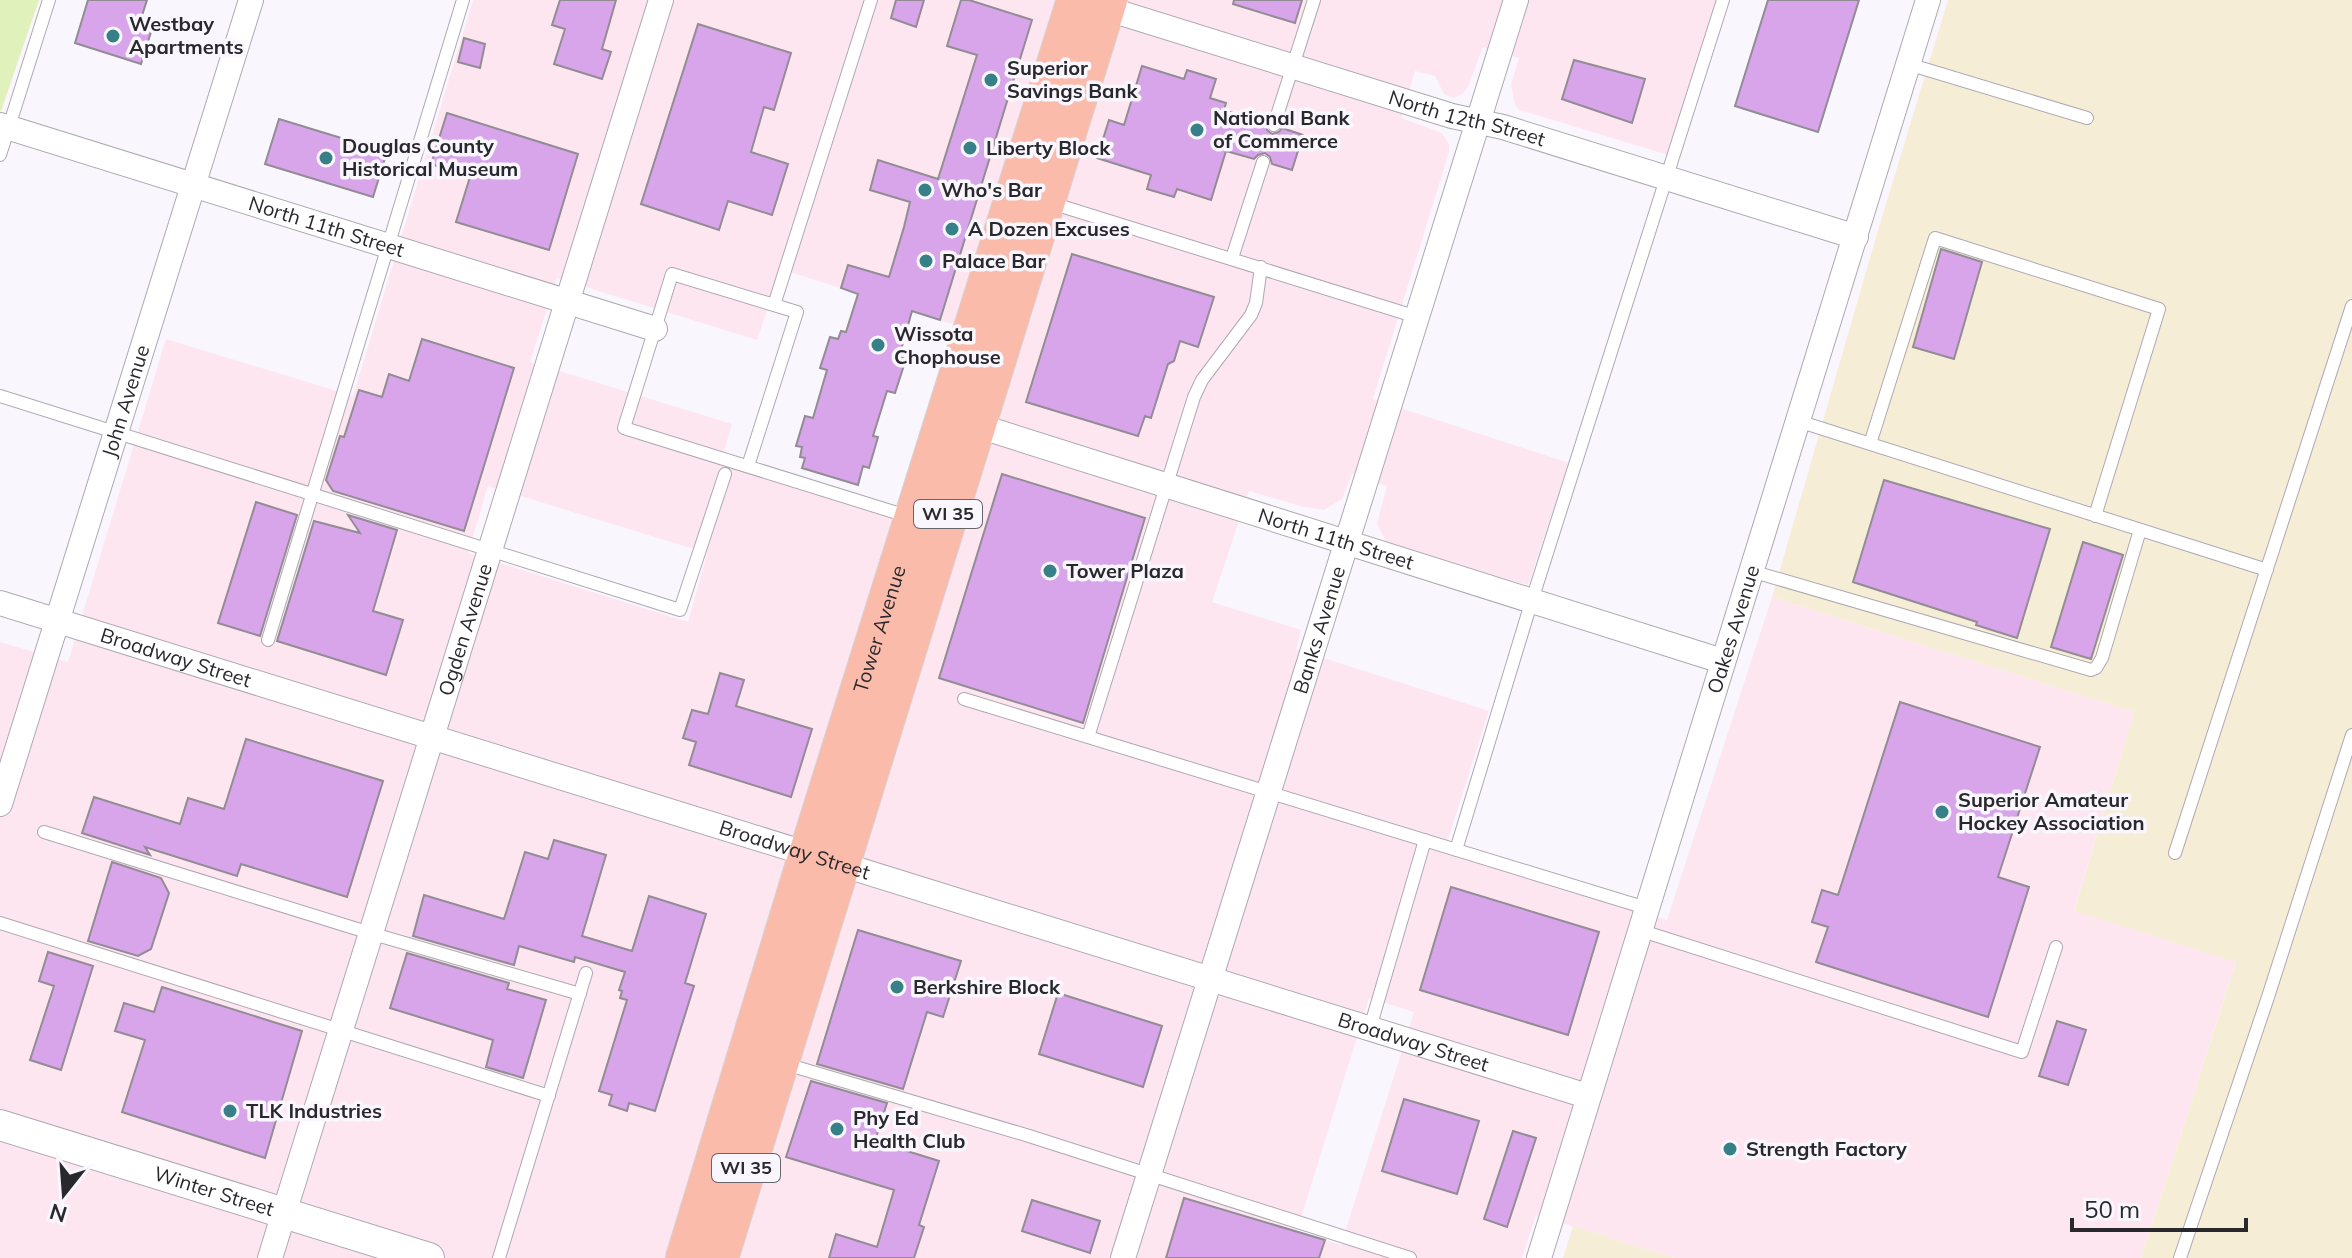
<svg xmlns="http://www.w3.org/2000/svg" width="2352" height="1258" viewBox="0 0 2352 1258" font-family="Mulish,sans-serif">
<rect width="100%" height="100%" fill="#f9f6fe"/>
<path fill="#fee6f1" fill-rule="evenodd" d="M473,0H1059L958,326L781,269L757,340L557,278L530,362L732,424L721,461L897,516L667,1258H0V642L68,662L166,339L353,396ZM488,486L707,553L688,622L468,553Z
M1125,0H1719L1668,155L1520,110L1515,105L1511,85L1519,58L1483,47L1468,87L1462,94L1453,98L1444,94L1435,76L1415,71L1401,118L1442,133L1449,144V152L1373,399L1569,463L1528,585L1395,548L1385,540L1377,524L1387,486L1352,474L1342,499L1324,510L1304,507L1249,491L1212,602L1301,630L1296,649L1489,711L1444,852L1667,920L1772,597L2134,712L2074,910L2236,961L2141,1258H1675L1536,1215L1522,1258H734ZM1369,998L1414,1012L1341,1245L1297,1231Z"/>
<path fill="#f6edd7" d="M1948,0H2352V1258H2141L2236,962L2074,911L2134,712L1772,597L1879,227Z
M1573,1226L1675,1258H1563Z"/>
<path fill="#e1f1bb" d="M0,0H39L1,111H0Z"/>
<path fill="#d8a5eb" stroke="#928c94" stroke-width="2" d="M88,0H147L139,25L152,29L141,64L75,43Z
M560,0H616L602,49L611,52L602,79L554,64L565,29L552,25Z
M896,0H924L916,27L891,18Z
M961,0H969L1032,20L940,320L912,311L899,357L906,359L895,393L887,391L873,436L878,437L869,468L863,466L858,485L802,468L805,458L800,457L802,447L796,446L805,416L813,418L827,370L820,368L830,337L838,339L841,331L846,332L858,294L841,288L848,265L889,277L904,227L910,202L870,190L878,160L938,179L977,55L947,46Z
M1234,0H1302L1295,23L1233,4Z
M1768,0H1859L1818,132L1735,106Z
M698,24L791,53L774,110L764,107L751,152L788,164L772,215L728,201L719,230L641,204Z
M464,38L485,44L480,68L458,62Z
M1574,60L1645,79L1632,123L1562,99Z
M1142,66L1184,79L1187,70L1216,79L1210,98L1226,103L1224,110L1265,123L1267,130L1272,134L1279,132L1282,128L1303,135L1292,170L1272,164L1270,157L1265,153L1258,155L1254,159L1226,151L1211,200L1177,189L1174,197L1147,189L1151,175L1097,158L1109,120L1124,125Z
M447,113L578,154L549,250L456,222L470,177L431,164Z
M279,119L387,152L373,197L265,164Z
M1941,249L1982,262L1954,359L1913,347Z
M1072,254L1214,297L1198,347L1180,341L1174,361L1168,364L1151,418L1145,416L1138,436L1026,402Z
M422,339L514,368L464,531L333,491L326,480L340,436L344,437L359,390L382,397L389,374L409,381Z
M1002,474L1145,518L1083,723L939,678Z
M1884,480L2050,529L2017,638L1976,625L1977,622L1853,582Z
M256,502L297,515L260,636L218,623Z
M348,515L397,530L373,611L403,620L386,675L277,641L314,521L360,533Z
M2083,542L2123,555L2091,659L2051,647Z
M720,673L744,680L736,706L812,729L791,797L689,765L696,742L683,738L692,710L708,714Z
M1900,702L2040,747L1998,877L2029,887L1988,1017L1816,962L1828,927L1812,922L1822,890L1838,895Z
M246,739L383,781L347,897L241,864L237,876L145,847L150,855L82,833L94,797L180,824L188,798L224,809Z
M554,840L606,855L582,936L632,951L649,896L706,914L685,983L694,986L655,1111L629,1103L627,1111L609,1105L612,1095L599,1091L627,1000L620,998L622,991L619,990L625,972L575,957L574,962L519,946L514,965L413,936L424,895L504,919L525,852L548,859Z
M112,862L161,878L169,893L151,949L138,956L88,941Z
M1451,887L1599,932L1568,1035L1420,990Z
M858,930L961,961L943,1017L927,1012L903,1089L817,1064Z
M48,952L93,966L61,1070L30,1060L54,986L39,981Z
M407,953L509,983L507,989L546,1000L523,1078L486,1067L493,1040L390,1008Z
M162,987L302,1031L265,1158L122,1112L145,1040L115,1031L124,1003L154,1012Z
M1058,993L1162,1026L1143,1087L1039,1054Z
M2057,1021L2086,1030L2068,1085L2039,1076Z
M811,1081L887,1103L875,1141L939,1161L919,1225L924,1227L914,1258H829L836,1234L877,1247L894,1190L786,1157Z
M1404,1099L1479,1121L1457,1194L1382,1171Z
M1513,1131L1536,1138L1507,1227L1484,1219Z
M1184,1198L1325,1240L1319,1258H1166Z
M1032,1200L1100,1221L1090,1253L1022,1231Z"/>
<g fill="none" stroke-linecap="round" stroke-linejoin="round">
<defs>
<path id="service" d="M1908,64L2087,118
M1274,125L1314,0
M0,155L49,0
M1048,202L1417,317
M1232,258L1263,162
M774,305L871,0
M0,396L680,610L725,474
M1798,421L2267,570
M1870,444L1935,238L2159,309L2095,516
M748,466L797,312L672,274L624,428C719,457 814,488 910,517
M1751,571L2091,670L2096,668L2102,658L2140,530
M268,640L463,0
M964,699L1646,908
M1088,737L1194,397L1202,380L1251,315L1256,303L1261,267
M44,832L370,933L580,994
M1456,850L1532,600L1723,0
M2175,853L2352,306
M0,923L549,1096
M1639,930L2022,1052L2056,947
M1370,1028L1425,840
M782,1063L1026,1135L1410,1258
M499,1258L586,973
M2180,1258L2268,997L2352,735"/>
<g id="minor">
<path id="s1" d="M1092,4L1452,116L1503,127L1856,237"/>
<path id="s2" d="M0,125L655,329"/>
<path id="s3" d="M966,422L1722,661"/>
<path id="s4" d="M0,603L1587,1096"/>
<path id="s5" d="M0,804L251,0"/>
<path id="s6" d="M270,1258L661,0"/>
<path id="s7" d="M1123,1258L1516,0"/>
<path id="s8" d="M1539,1258L1928,0"/>
</g>
<g id="tertiary">
<path id="s9" d="M0,1125L429,1258"/>
</g>
<g id="primary">
<path id="s10" d="M686,1258L809,854L1077,0"/>
<path d="M718,1258L1107,0"/>
</g>
</defs>
<use href="#service" stroke="#ada9b2" stroke-width="14"/>
<use href="#minor" stroke="#ada9b2" stroke-width="26"/>
<use href="#tertiary" stroke="#ada9b2" stroke-width="32"/>
<use href="#primary" stroke="#d4d4d5" stroke-width="42"/>
<use href="#service" stroke="#fff" stroke-width="12"/>
<use href="#minor" stroke="#fff" stroke-width="24"/>
<use href="#tertiary" stroke="#fff" stroke-width="30"/>
<use href="#primary" stroke="#fbbbaa" stroke-width="40"/>
</g>
<g fill="#388087" stroke="#f9f6fe" stroke-width="3">
<circle cx="113" cy="36" r="8"/>
<circle cx="991" cy="80" r="8"/>
<circle cx="1197" cy="130" r="8"/>
<circle cx="970" cy="148" r="8"/>
<circle cx="326" cy="158" r="8"/>
<circle cx="925" cy="190" r="8"/>
<circle cx="952" cy="229" r="8"/>
<circle cx="926" cy="261" r="8"/>
<circle cx="878" cy="345" r="8"/>
<circle cx="1050" cy="571" r="8"/>
<circle cx="1942" cy="812" r="8"/>
<circle cx="897" cy="987" r="8"/>
<circle cx="230" cy="1111" r="8"/>
<circle cx="837" cy="1129" r="8"/>
<circle cx="1730" cy="1149" r="8"/>
</g>
<g text-anchor="middle" stroke-width="7" stroke-linejoin="round" paint-order="stroke">
<g fill="#f9f6fe" stroke="#67666b" stroke-width="2">
<rect x="914" y="500" width="68" height="28" rx="6"/>
<rect x="712" y="1154" width="68" height="28" rx="6"/>
</g>
<g font-size="18" font-weight="bold" fill="#29282c">
<text x="948" y="520">WI 35</text>
<text x="746" y="1174">WI 35</text>
</g>
<g font-size="20" font-weight="bold" fill="#29282c" stroke="#f9f6fe" text-anchor="start">
<text x="129" y="31">Westbay<tspan x="129" dy="23">Apartments</tspan></text>
<text x="1007" y="75">Superior<tspan x="1007" dy="23">Savings Bank</tspan></text>
<text x="1213" y="125">National Bank<tspan x="1213" dy="23">of Commerce</tspan></text>
<text x="342" y="153">Douglas County<tspan x="342" dy="23">Historical Museum</tspan></text>
<text x="986" y="155">Liberty Block</text>
<text x="941" y="197">Who's Bar</text>
<text x="968" y="236">A Dozen Excuses</text>
<text x="942" y="268">Palace Bar</text>
<text x="894" y="341">Wissota<tspan x="894" dy="23">Chophouse</tspan></text>
<text x="1066" y="578">Tower Plaza</text>
<text x="1958" y="807">Superior Amateur<tspan x="1958" dy="23">Hockey Association</tspan></text>
<text x="913" y="994">Berkshire Block</text>
<text x="246" y="1118">TLK Industries</text>
<text x="853" y="1125">Phy Ed<tspan x="853" dy="23">Health Club</tspan></text>
<text x="1746" y="1156">Strength Factory</text>
</g>
<g font-size="20" fill="#29282c" stroke="#f9f6fe">
<text dy="7" stroke="none"><textPath href="#s1" startOffset="392">North 12th Street</textPath></text>
<text dy="7" stroke="none"><textPath href="#s2" startOffset="342">North 11th Street</textPath></text>
<text dy="7" stroke="none"><textPath href="#s5" startOffset="422">John Avenue</textPath></text>
<text dy="7" stroke="none"><textPath href="#s3" startOffset="388">North 11th Street</textPath></text>
<text dy="7" stroke="none"><textPath href="#s6" startOffset="658">Ogden Avenue</textPath></text>
<text dy="7" stroke="none"><textPath href="#s10" startOffset="658">Tower Avenue</textPath></text>
<text dy="7" stroke="none"><textPath href="#s7" startOffset="658">Banks Avenue</textPath></text>
<text dy="7" stroke="none"><textPath href="#s8" startOffset="658">Oakes Avenue</textPath></text>
<text dy="7" stroke="none"><textPath href="#s4" startOffset="184">Broadway Street</textPath></text>
<text dy="7" stroke="none"><textPath href="#s4" startOffset="832">Broadway Street</textPath></text>
<text dy="7" stroke="none"><textPath href="#s4" startOffset="1480">Broadway Street</textPath></text>
<text dy="7" stroke="none"><textPath href="#s9" startOffset="224">Winter Street</textPath></text>
</g>
</g>
<g transform="translate(64 1194) rotate(197)" stroke="#f9f6fe" stroke-width="6" paint-order="stroke">
<path d="M0-6L14 30L0 20L-14 30Z" fill="#29282c"/>
<text y="-12" font-size="22" font-weight="bold" text-anchor="middle" fill="#29282c">N</text>
</g>
<path d="M2072 1218v12h174v-12" fill="none" stroke="#29282c" stroke-width="4"/>
<text x="2084" y="1218" font-size="24" fill="#29282c" stroke="#f9f6fe" stroke-width="6" paint-order="stroke">50 m</text>
</svg>
